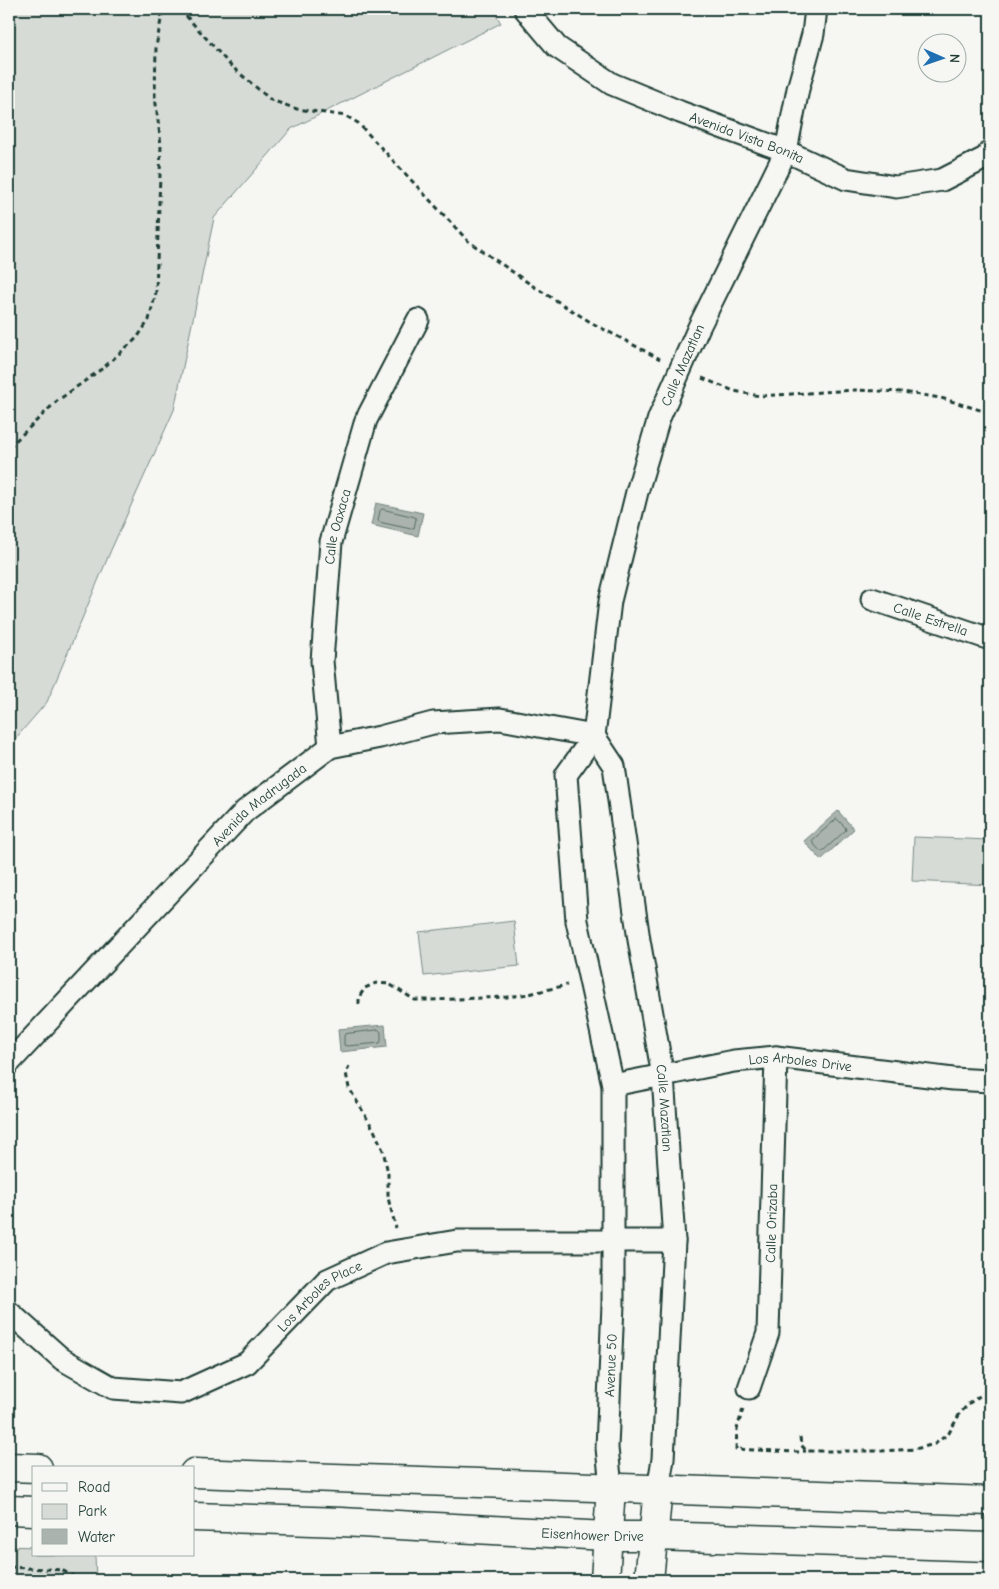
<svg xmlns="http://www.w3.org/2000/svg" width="999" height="1589" viewBox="0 0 999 1589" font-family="'Comic Neue',sans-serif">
<rect width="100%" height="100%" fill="#f6f6f2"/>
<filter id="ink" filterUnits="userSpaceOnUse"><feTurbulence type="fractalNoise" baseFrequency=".02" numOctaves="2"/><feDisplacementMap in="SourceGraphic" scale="10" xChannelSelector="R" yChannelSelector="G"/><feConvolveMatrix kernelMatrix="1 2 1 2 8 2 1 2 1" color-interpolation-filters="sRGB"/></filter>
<g filter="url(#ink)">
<path fill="#d6dbd6" stroke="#7a8c85" d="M9,9H492L501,23L291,129L214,218L174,410L111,550L47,702L9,746Z
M914,837L990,840V885L912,881Z
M514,921L519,966L424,976L419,932Z
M9,1546L34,1547V1555H95L96,1580H9Z"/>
<path fill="#aab3ae" stroke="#72847d" d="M376,503L423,513L418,536L371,525Z
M838,811L854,829L821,860L804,841Z
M385,1025L387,1047L340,1052L338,1029Z"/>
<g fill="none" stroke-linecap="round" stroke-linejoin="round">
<path stroke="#576c65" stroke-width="1" d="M382,509L415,517L416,519L414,528L411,529L379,522L378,520L380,511Z
M837,819L845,827L846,830L823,851H820L813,843L812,841Z
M379,1030L381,1032V1041L380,1043L347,1046L344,1045V1036L345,1034Z"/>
<defs>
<g id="street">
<path id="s1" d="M525,9L557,47L612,84L680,112L786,151L846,179L896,187L942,180L987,157L990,151"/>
<path id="s2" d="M872,599L990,639"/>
<path id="s3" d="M594,736L614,766L639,940L663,1076L674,1241L663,1459L658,1489"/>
<path id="s4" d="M330,747L322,661L331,542L366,420L418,320"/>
<path id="s5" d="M9,1063L245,811L330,747L380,737L433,723L500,719L594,736"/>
<path id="s6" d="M613,1085L734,1061L776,1057L953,1079L990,1081"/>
<path id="s7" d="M9,1312L62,1359L113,1388L181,1393L247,1363L327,1280L386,1253L457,1241H674"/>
<path id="s8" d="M749,1388L768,1333L776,1057"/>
<path id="s9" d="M611,1487L607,1448L613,1304V1085L577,921L566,775L594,736L610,601L637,492L659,418L699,327L786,151L798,89L813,34L816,9"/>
</g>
<g id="secondary">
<path d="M9,1467L38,1468"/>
<path d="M194,1473L990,1501"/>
<path d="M9,1510L34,1511"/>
<path id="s10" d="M194,1517L341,1522L607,1536H654L990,1547"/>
<path d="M605,1580L611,1487"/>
<path d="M649,1580L658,1489"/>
</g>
</defs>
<use href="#street" stroke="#1f3d34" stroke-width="25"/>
<use href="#secondary" stroke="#1f3d34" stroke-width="31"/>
<path stroke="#1f3d34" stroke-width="3" stroke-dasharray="5 4" stroke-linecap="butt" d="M180,9L231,66L271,100L297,109L346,116L358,123L468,241L533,286L592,323L660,359
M702,378L734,391L760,396L854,390L902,392L941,398L990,413
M9,447L57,401L103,368L137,338L149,320L156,292L161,145L155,96L156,47L163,9
M359,1004V997L365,988L376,983L389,984L415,1000H431L507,997L529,994L567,985
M349,1066L346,1073L349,1088L374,1130L383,1150L388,1173V1198L396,1228
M743,1409L737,1429L736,1449L797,1452L806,1451
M800,1437L801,1445L807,1451H880L915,1449L935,1444L949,1433L959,1415L968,1404L990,1389
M9,1567L62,1570L76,1578V1580"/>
<use href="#street" stroke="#f6f6f2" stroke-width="21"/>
<use href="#secondary" stroke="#f6f6f2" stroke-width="28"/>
</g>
</g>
<g text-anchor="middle" stroke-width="4" stroke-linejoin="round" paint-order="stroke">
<g font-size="14" fill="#1f3d34" stroke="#f6f6f2">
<text dy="5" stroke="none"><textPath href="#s1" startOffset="261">Avenida Vista Bonita</textPath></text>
<text dy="5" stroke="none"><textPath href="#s9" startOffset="1148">Calle Mazatlan</textPath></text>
<text dy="5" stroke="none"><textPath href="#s4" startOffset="222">Calle Oaxaca</textPath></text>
<text dy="5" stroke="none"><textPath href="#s2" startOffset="62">Calle Estrella</textPath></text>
<text dy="5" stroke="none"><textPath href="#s5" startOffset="360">Avenida Madrugada</textPath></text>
<text dy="5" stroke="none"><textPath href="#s6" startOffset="190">Los Arboles Drive</textPath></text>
<text dy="5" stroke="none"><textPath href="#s3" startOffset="382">Calle Mazatlan</textPath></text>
<text dy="5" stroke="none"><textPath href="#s8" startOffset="168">Calle Orizaba</textPath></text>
<text dy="5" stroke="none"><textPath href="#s7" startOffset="370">Los Arboles Place</textPath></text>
<text dy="5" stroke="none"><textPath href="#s9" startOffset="122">Avenue 50</textPath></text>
<text dy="5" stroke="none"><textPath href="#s10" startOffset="399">Eisenhower Drive</textPath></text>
</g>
</g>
<rect width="999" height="1589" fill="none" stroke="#f6f6f2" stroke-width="30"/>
<rect x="15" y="15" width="969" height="1559" fill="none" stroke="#1f3d34" stroke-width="2" filter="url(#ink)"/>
<rect x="32" y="1466" width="162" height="90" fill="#f6f6f2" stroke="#a0aca6"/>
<rect x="42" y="1483" width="25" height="8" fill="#f6f6f2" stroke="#a0aca6"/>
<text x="78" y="1492" font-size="15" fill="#1f3d34">Road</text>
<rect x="42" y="1504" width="25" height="15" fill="#d6dbd6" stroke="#a0aca6"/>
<text x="78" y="1516" font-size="15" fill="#1f3d34">Park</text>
<rect x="42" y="1529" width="25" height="15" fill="#aab3ae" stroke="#a0aca6"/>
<text x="78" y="1542" font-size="15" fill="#1f3d34">Water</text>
<g transform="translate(942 58) rotate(92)"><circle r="24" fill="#f6f6f2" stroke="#a0aca6"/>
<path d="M0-4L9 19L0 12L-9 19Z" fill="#1f6fb2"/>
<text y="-8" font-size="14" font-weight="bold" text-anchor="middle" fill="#1f3d34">N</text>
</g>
</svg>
